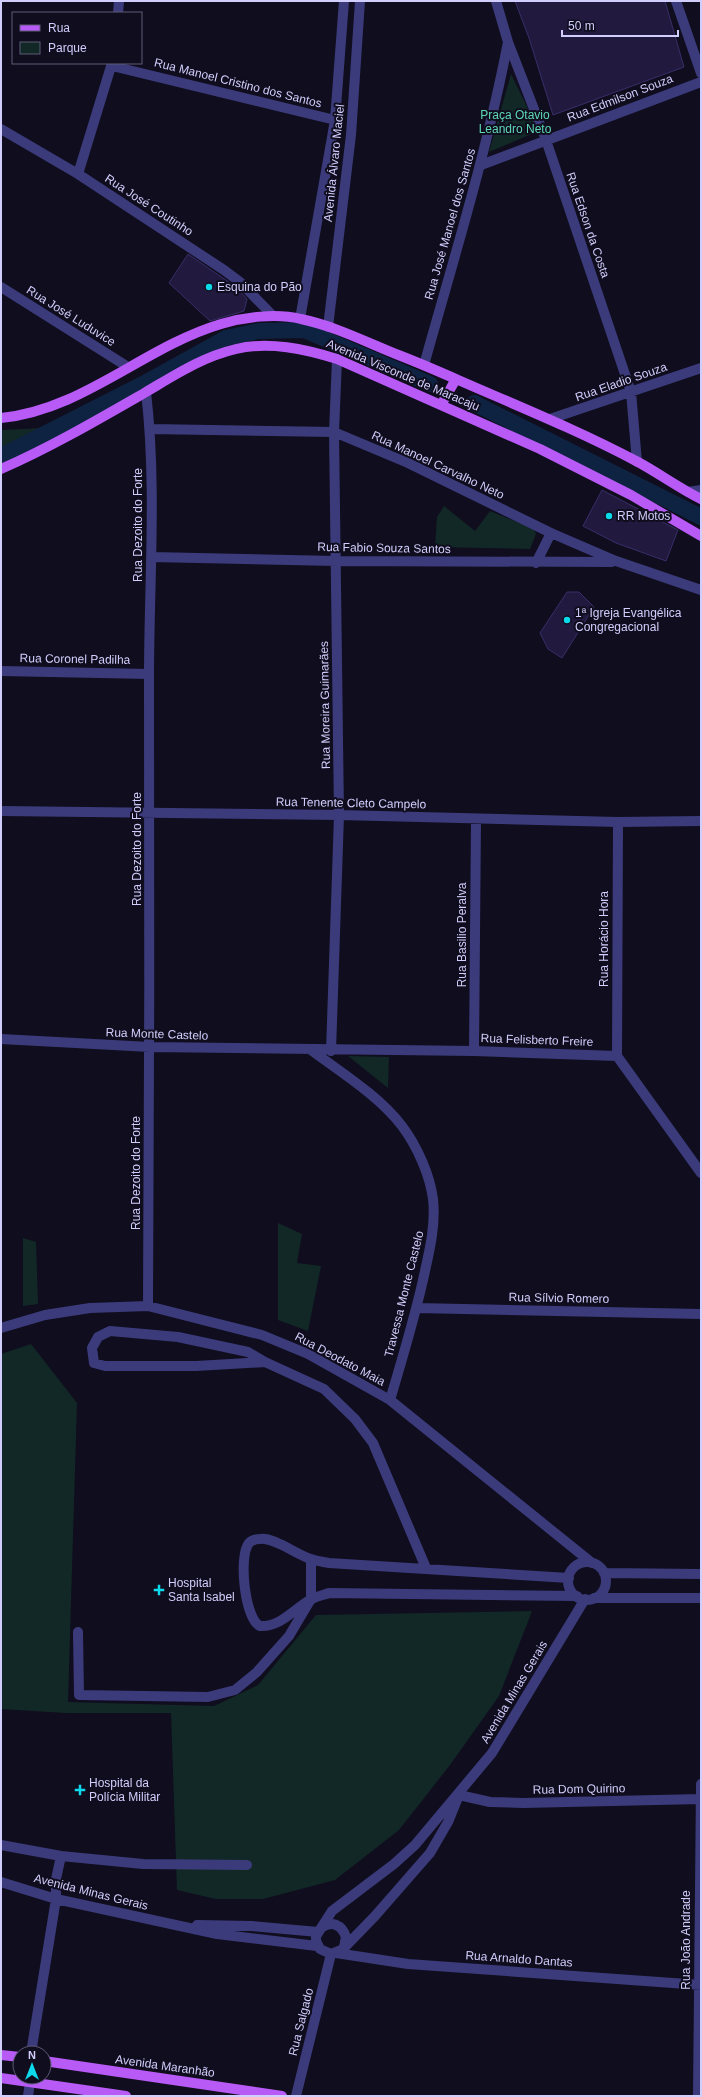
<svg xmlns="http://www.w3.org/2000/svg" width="702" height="2097" viewBox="0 0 702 2097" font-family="Helvetica,sans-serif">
<rect width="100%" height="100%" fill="#100d1e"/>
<path fill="#112826" d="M511,74L539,131L489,152Z
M45,428L1,450V430Z
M444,506L475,531L490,511L534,529L536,534L530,549L435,547L437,517Z
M348,1056L389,1057L388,1088Z
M278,1223L302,1234L297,1263L321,1266L308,1331L278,1320Z
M23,1238L36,1242L38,1304L23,1306Z
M31,1344L77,1403L68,1702L214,1706L258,1685L316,1615L532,1611L499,1696L450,1765L399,1830L335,1880L263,1899H216L177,1890L171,1713H66L1,1709V1354Z"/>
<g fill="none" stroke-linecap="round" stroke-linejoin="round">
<path stroke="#0e2341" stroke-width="16" d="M474,403L701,517
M1,456L143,384L226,338L258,331L304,330L430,384"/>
</g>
<path fill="#211a3e" stroke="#382e69" d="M515,1H665L684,67L553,115L529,38Z
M188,254L236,287L247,299L244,311L210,321L169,283Z
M602,490L678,530L666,561L616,543L583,526Z
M567,592H579L594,607L562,658L548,649L540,633Z"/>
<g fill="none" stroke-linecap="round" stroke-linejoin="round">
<path stroke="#3b3b7b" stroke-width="10" d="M496,1L508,42L546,140L631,392L637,462
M676,1L701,73
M118,13L119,1
M112,66L335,120
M1,129L78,174L224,270L240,282L273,316
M481,165L701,82
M78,174L112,63
M1,287L128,367
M300,319L335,120L344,1
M328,327L351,135L360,1
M424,365C454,258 487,151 508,42
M146,392C157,486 149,582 149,676C149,886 150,1096 148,1306
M550,419L701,368
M150,429L334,432L408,463L551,533L616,561L701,590
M688,492L701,490
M151,557L336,561L612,562
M536,563L551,533
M1,671L149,674
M1,811L339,815L618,822L701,821
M1,1039L150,1047L474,1051L617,1056
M311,1050C342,1073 379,1096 402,1126C417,1146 430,1175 433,1199C436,1226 429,1253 423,1280C414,1320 402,1360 390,1400
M331,1051L339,815L334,432L337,359
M474,1051L476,819
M617,1056L618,822
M617,1056L701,1173
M417,1308L701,1314
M1,1328L45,1315L90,1308L148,1306L262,1335L308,1354L390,1400L592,1563
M265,1362L196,1366H105L94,1363L92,1348L98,1337L110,1331L178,1337L248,1352L265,1362L324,1389L355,1419L373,1443L426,1568
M568 1581a19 19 0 1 1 38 0a19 19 0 1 1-38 0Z
M604,1573L701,1574
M569,1578L329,1563C323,1562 317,1561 311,1559C297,1555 274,1537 260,1539C257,1539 252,1540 249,1543C238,1556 245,1620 260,1626C282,1627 294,1608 312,1599C317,1596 324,1595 329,1593L577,1596
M594,1598H701
M78,1632L79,1695L208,1697L235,1690L257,1672L289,1636L311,1599V1559
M459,1795L448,1822L430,1853L375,1916L343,1949L331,1954L320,1949L316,1941V1936L332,1911L394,1864L415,1845L492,1753L585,1599
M459,1795L490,1802L523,1803L701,1799
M1,1845L61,1856
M1,1882L56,1899L217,1934L317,1946
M197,1925L252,1926L318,1932
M321,1928C332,1920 342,1925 346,1937L344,1947
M336,1953L408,1964L701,1985
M31,2053L56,1899V1879L61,1856L143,1864L247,1865
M28,2096L30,2082
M296,2096L331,1954
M698,2096L701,1784"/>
<path stroke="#b85af6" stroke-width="10" d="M441,405L456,379
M1,418C83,410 144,347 221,324C245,317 276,313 301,319C335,326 368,343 401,356C432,368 462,382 493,395C542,416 591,437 638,462C660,474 679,488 701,499
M1,469C51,447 99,419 146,392C175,375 202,357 236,349C269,341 305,349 337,359L540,449L631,495L701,536
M1,2055L20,2057
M44,2061L282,2096
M1,2078L126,2096"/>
</g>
<g fill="#0cd9e9" stroke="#100d1e" stroke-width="1.5">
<circle cx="209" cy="287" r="4"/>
<circle cx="609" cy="516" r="4"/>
<circle cx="567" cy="620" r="4"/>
<path d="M157 1584h4v4h4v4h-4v4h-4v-4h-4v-4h4z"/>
<path d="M78 1784h4v4h4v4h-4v4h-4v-4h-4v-4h4z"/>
</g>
<g text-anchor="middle" stroke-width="4" stroke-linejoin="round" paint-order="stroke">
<g font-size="12" fill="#d1cdfc" stroke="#100d1e">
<text transform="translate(238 83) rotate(14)" y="4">Rua Manoel Cristino dos Santos</text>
<text transform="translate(620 98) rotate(-21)" y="4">Rua Edmilson Souza</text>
<text transform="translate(334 163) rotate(-84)" y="4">Avenida Álvaro Maciel</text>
<text transform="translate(149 205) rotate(33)" y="4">Rua José Coutinho</text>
<text transform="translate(450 224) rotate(-74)" y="4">Rua José Manoel dos Santos</text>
<text transform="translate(588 225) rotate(71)" y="4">Rua Edson da Costa</text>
<text transform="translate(71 316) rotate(32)" y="4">Rua José Luduvice</text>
<text transform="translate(403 375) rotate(23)" y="4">Avenida Visconde de Maracaju</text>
<text transform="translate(621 382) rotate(-19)" y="4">Rua Eladio Souza</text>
<text transform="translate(438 465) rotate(25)" y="4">Rua Manoel Carvalho Neto</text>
<text transform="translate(138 525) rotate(-90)" y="4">Rua Dezoito do Forte</text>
<text transform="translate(384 548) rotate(1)" y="4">Rua Fabio Souza Santos</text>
<text transform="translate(75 659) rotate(1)" y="4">Rua Coronel Padilha</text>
<text transform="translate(325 705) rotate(-91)" y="4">Rua Moreira Guimarães</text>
<text transform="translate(351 803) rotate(1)" y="4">Rua Tenente Cleto Campelo</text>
<text transform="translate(137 849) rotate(-90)" y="4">Rua Dezoito do Forte</text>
<text transform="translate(462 935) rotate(-90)" y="4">Rua Basilio Peralva</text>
<text transform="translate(604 939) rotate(-90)" y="4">Rua Horácio Hora</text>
<text transform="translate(157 1034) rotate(2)" y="4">Rua Monte Castelo</text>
<text transform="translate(537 1040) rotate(2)" y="4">Rua Felisberto Freire</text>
<text transform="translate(136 1173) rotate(-90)" y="4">Rua Dezoito do Forte</text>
<text transform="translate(404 1294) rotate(-76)" y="4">Travessa Monte Castelo</text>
<text transform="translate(559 1298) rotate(1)" y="4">Rua Sílvio Romero</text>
<text transform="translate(340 1359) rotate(28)" y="4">Rua Deodato Maia</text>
<text transform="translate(514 1692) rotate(-59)" y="4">Avenida Minas Gerais</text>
<text transform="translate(579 1789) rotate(-1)" y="4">Rua Dom Quirino</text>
<text transform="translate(91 1892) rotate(14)" y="4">Avenida Minas Gerais</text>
<text transform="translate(686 1940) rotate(-90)" y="4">Rua João Andrade</text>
<text transform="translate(519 1959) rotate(4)" y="4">Rua Arnaldo Dantas</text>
<text transform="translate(301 2022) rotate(-76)" y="4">Rua Salgado</text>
<text transform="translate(165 2066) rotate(8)" y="4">Avenida Maranhão</text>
</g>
<g font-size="12" fill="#5ed8b6" stroke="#100d1e">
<text x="515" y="119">Praça Otavio<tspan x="515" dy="14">Leandro Neto</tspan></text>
</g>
<g font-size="12" fill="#d1cdfc" stroke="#100d1e" text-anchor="start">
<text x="217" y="291">Esquina do Pão</text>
<text x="617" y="520">RR Motos</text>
<text x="575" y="617">1ª Igreja Evangélica<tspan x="575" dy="14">Congregacional</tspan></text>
<text x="168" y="1587">Hospital<tspan x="168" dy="14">Santa Isabel</tspan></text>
<text x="89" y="1787">Hospital da<tspan x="89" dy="14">Polícia Militar</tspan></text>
</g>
</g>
<rect width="702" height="2097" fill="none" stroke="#d1cdfc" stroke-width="4"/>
<rect x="12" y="12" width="130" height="52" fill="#100d1e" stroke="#5d5a77"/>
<rect x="20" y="25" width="20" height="6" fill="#b85af6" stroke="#5d5a77"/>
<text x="48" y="32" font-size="12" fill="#d1cdfc">Rua</text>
<rect x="20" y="42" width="20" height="12" fill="#112826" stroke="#5d5a77"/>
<text x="48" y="52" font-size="12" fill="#d1cdfc">Parque</text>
<g transform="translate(32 2065)"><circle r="19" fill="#100d1e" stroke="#5d5a77"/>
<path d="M0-3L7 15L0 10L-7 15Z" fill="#0cd9e9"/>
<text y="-6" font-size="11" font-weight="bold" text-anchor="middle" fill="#d1cdfc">N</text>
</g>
<path d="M562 30v6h116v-6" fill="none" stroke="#d1cdfc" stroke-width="2"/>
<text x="568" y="30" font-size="12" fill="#d1cdfc" stroke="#100d1e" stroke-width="3" paint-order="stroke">50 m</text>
</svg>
